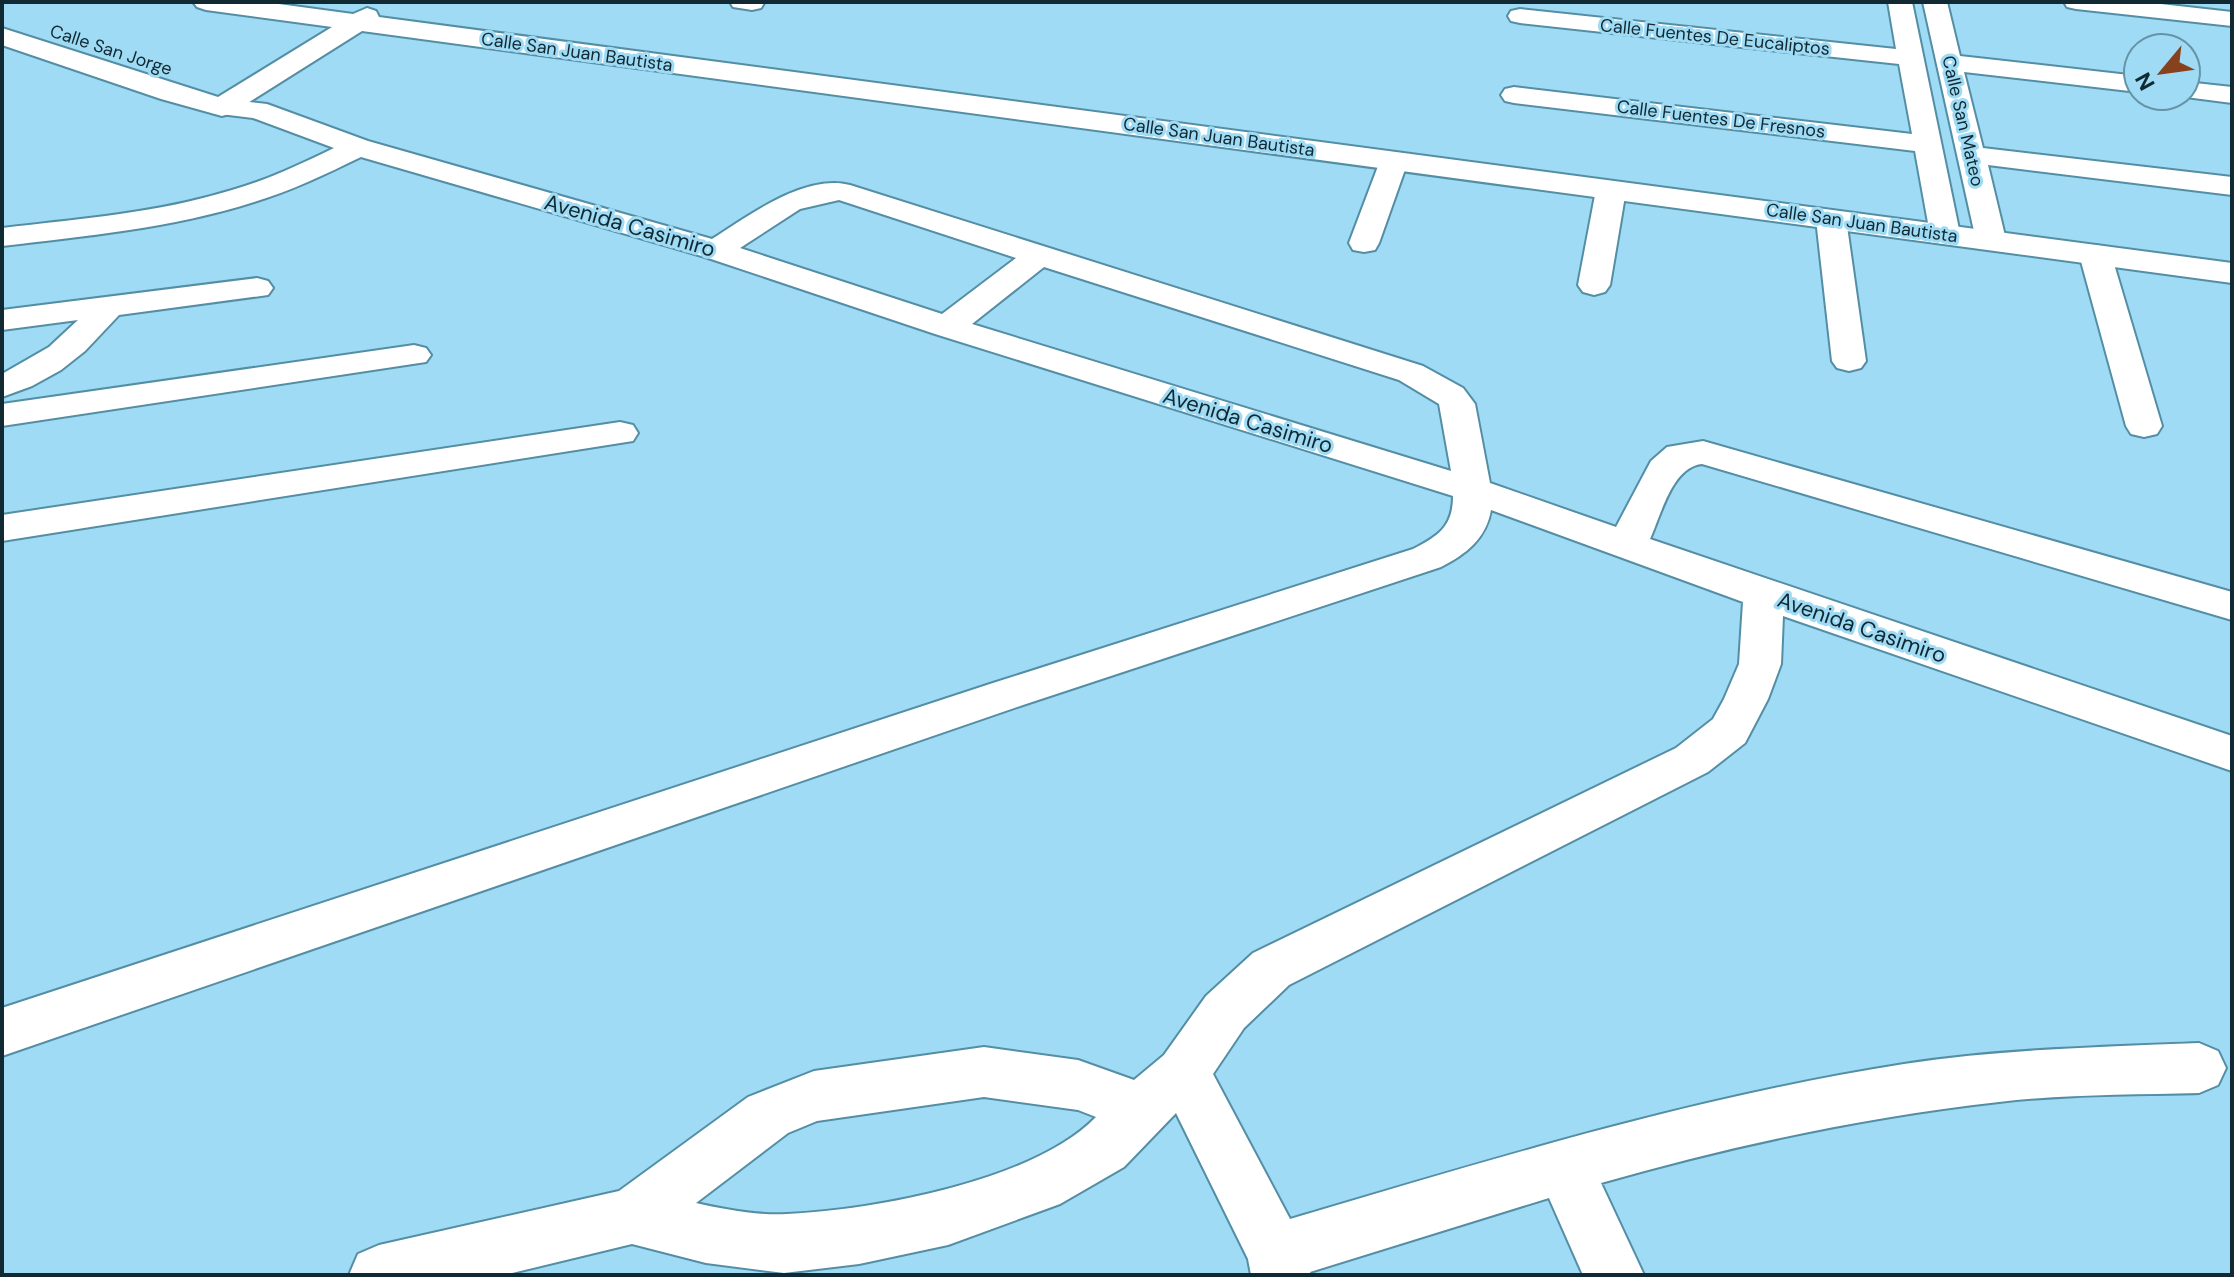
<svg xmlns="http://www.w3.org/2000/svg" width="2234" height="1277" viewBox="0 0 2234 1277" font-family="'DM Sans',sans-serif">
<rect width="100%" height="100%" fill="#9fdbf4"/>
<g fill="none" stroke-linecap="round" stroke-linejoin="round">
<defs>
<path id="street" d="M730,2H763L764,3L761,8L752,10L733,7Z
M1888,2H1912L1960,234L1956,241L1945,243L1934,241L1930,234L1915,151L1514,103L1505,101L1501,95L1505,89L1514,87L1912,134L1899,64L1520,23L1511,21L1508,16L1511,11L1520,9L1896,49Z
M1923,2H1947L1960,56L2138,76V92L1964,72L1983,148L2232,177V195L1988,165L2006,240L2002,247L1991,249L1980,247L1976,240Z
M2064,2H2143L2232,12V26L2076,9L2067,7Z
M2186,82L2232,87V103L2178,96H2186Z
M222,99L267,104L368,141L712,239C748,216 805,173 850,185L1423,366L1463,388L1475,404L1490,483L1616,527L1651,461L1667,447L1703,441L2232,592V620L1702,464C1672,467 1661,515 1650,539L2232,736V771L1783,616L1781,664L1768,699L1745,743L1708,772L1289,985L1244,1028L1213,1074L1290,1219C1493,1159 1694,1097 1904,1064C2002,1049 2100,1047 2199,1043L2218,1051L2226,1068L2218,1085L2199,1093C2132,1095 2065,1094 1999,1102C1864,1117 1731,1146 1601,1183L1644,1275H1583L1549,1198L1310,1272L1311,1275H1251L1248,1259L1176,1113L1124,1167L1060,1204L948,1245L859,1264L784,1273L706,1263L632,1244L504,1275H349L358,1254L379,1245L619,1191L748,1097L814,1071L984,1047L1078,1060L1134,1080L1164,1055L1206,996L1253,953L1676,748L1713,719L1724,699L1739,664L1743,602L1491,510C1486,539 1466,554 1441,567L1023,705L2,1056V1008L993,683L1413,549C1438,536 1453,527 1453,496L935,334L705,257L361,157C326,174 291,191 254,202C173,228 87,236 2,246V228C79,219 158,213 232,190C267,180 301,164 334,148L253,118L212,113L208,107L212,101ZM839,200L1016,258L942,314L740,248L800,209ZM1044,267L1399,380L1439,404L1451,471L972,324ZM984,1097L1078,1110L1096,1117C1034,1181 874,1210 787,1214C759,1216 723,1209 696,1203L788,1133L817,1121Z
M1394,152L1404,155L1408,161L1379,243L1375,250L1364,252L1353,250L1349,243L1380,161L1384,155Z
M1611,181L1621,184L1626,190L1610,285L1605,292L1594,295L1583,292L1578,285L1596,190L1601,184Z
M1831,210L1842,213L1846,219L1866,361L1861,368L1849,371L1837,368L1832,361L1816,219L1820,213Z
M2095,245L2106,247L2111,254L2162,426L2157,434L2144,437L2131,434L2126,426L2079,254L2084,247Z
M257,278L268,281L273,288L268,295L119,315L85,351L61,370L32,386L2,397V374L49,347L78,320L2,330V310Z
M414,345L426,348L431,355L426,362L2,426V404Z
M620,422L633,425L638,433L633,441L2,541V515Z"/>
<path id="secondary" d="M193,2H264L353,14L367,8L376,11L379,17L2232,263V283L362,31L232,113L222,116L161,99L2,45V28L218,97L332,27L206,10L197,7Z"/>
</defs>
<use href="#street" stroke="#548ea5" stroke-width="4"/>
<use href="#secondary" stroke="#548ea5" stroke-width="4"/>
<use href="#street" fill="#fff" fill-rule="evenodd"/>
<use href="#secondary" fill="#fff" fill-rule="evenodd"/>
</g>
<g text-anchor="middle" stroke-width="6" stroke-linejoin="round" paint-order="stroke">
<g font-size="18" fill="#102932" stroke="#9fdbf4">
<text transform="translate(1715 37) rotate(6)" y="6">Calle Fuentes De Eucaliptos</text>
<text transform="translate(111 50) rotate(18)" y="6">Calle San Jorge</text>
<text transform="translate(577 52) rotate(8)" y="6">Calle San Juan Bautista</text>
<text transform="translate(1721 119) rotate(7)" y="6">Calle Fuentes De Fresnos</text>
<text transform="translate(1963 121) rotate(77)" y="6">Calle San Mateo</text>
<text transform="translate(1219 137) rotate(8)" y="6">Calle San Juan Bautista</text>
<text transform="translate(1862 223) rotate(8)" y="6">Calle San Juan Bautista</text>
</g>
<g font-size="22" fill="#102932" stroke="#9fdbf4">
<text transform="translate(630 225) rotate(16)" y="8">Avenida Casimiro</text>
<text transform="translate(1248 420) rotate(17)" y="8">Avenida Casimiro</text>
<text transform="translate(1862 627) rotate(19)" y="8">Avenida Casimiro</text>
</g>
</g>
<rect width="2234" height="1277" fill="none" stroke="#102932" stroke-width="8"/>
<g transform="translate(2162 72) rotate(241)"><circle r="38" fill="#9fdbf4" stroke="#6694a6" stroke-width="2"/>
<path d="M0-6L14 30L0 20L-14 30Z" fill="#87411c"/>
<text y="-12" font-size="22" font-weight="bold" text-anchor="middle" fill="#102932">N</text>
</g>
</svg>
